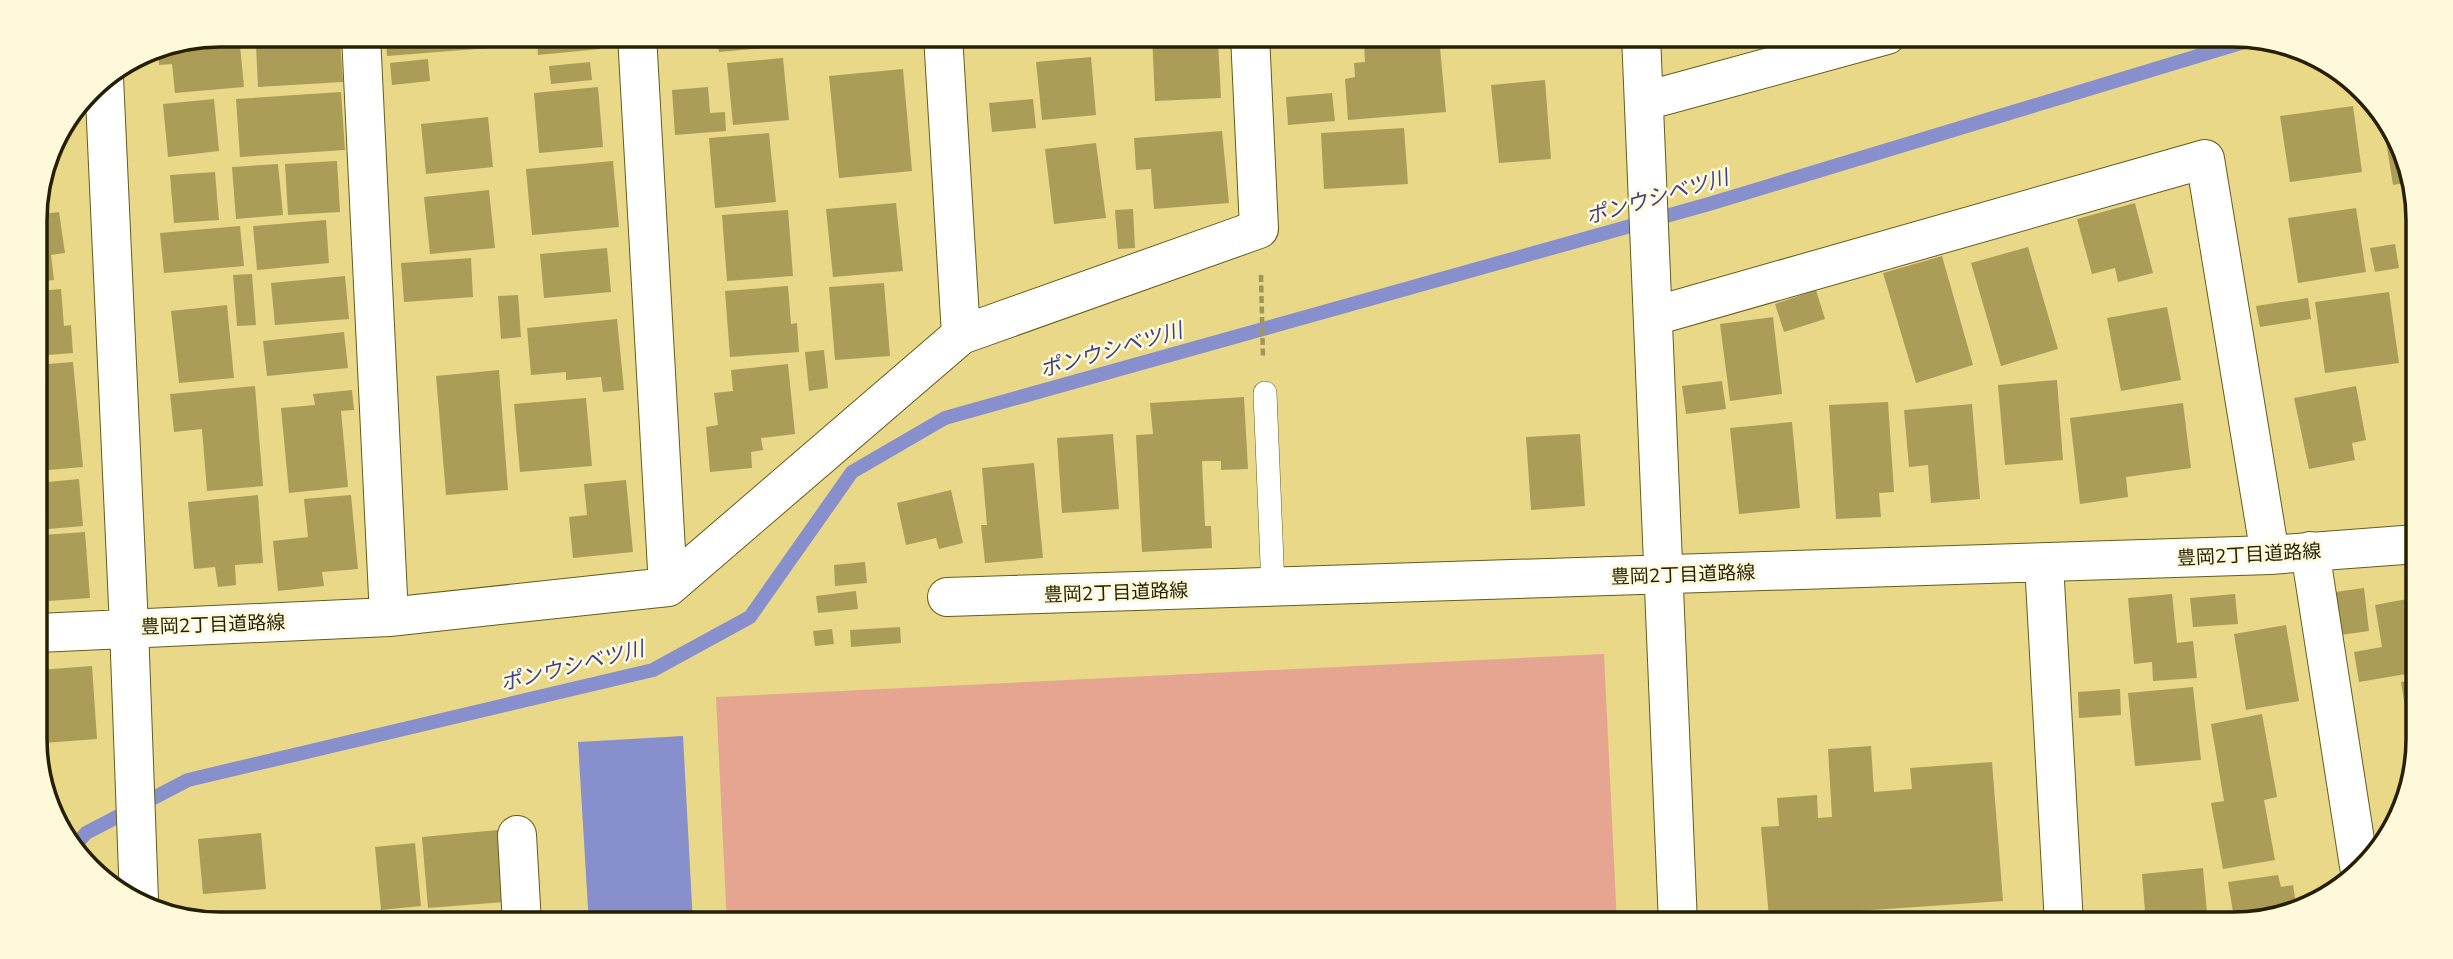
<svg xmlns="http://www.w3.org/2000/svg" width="2453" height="959" viewBox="0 0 2453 959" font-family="'Nunito Sans','Noto Sans JP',sans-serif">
<rect width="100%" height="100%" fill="#e8d888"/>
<path fill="#e6a590" d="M1604,654L1617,924H727L716,697Z"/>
<path fill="#878fcd" d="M683,736L693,924H589L578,742Z"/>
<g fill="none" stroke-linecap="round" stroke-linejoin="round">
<path stroke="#878fcd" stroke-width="14" d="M74,847L86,833L188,780L653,670L750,617L852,472L945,418L1709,204L2254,39"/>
</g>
<path fill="#ab9d57" d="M220,35H239L244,87L175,93L172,64L159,65L158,47Z
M386,35H488L489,48L387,56Z
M536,35H599L600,49L538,55Z
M717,35H773L774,47L719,52Z
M824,35H890V41L825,46Z
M1152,35H1206L1207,42L1218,41L1221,98L1155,101Z
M1439,37L1446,112L1348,120L1345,79L1355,77L1354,63L1365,62L1364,43Z
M340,40L343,82L258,87L256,46Z
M1091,57L1096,115L1042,120L1036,62Z
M783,58L789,120L733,125L727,63Z
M428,59L430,81L392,85L390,63Z
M590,62L592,80L551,84L549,66Z
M903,69L912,171L839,178L829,76Z
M1545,80L1551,159L1499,163L1491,85Z
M598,87L603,147L539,153L534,93Z
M708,87L710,113L725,112L726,131L675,135L672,90Z
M341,92L345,150L240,157L236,99Z
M1332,93L1335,121L1288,125L1286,97Z
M214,99L219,151L168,157L163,104Z
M1033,99L1036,128L992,132L989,103Z
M2353,106L2362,172L2290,182L2280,116Z
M2382,116H2383L2411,182L2393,185Z
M488,117L493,167L426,174L421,124Z
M1404,128L1408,184L1324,189L1321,133Z
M1222,131L1229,203L1154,209L1151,169L1136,170L1134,138Z
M769,133L776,202L715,208L709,138Z
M1096,143L1106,218L1054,224L1045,149Z
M337,161L340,212L288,215L285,164Z
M613,161L619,227L532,235L526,169Z
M278,164L283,215L236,219L232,167Z
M215,172L219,220L174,223L170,175Z
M489,190L495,248L430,254L424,197Z
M37,201H41L42,214L59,212L65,253L51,255L54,280L36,282Z
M896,203L903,271L833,277L826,209Z
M2135,203L2153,273L2118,282L2115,268L2092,274L2077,219Z
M2356,208L2366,272L2298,283L2288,218Z
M1133,209L1135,248L1118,249L1115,210Z
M788,210L793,276L727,281L722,215Z
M326,220L329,263L257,270L253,226Z
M240,226L244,266L164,273L160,233Z
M2395,244L2399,268L2375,272L2370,248Z
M2028,247L2058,349L2001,366L1971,263Z
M607,248L611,292L544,298L540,254Z
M1942,256L1973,365L1916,383L1883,273Z
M471,258L473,297L404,302L401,263Z
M252,274L256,325L237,326L233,275Z
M345,276L349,319L275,325L271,283Z
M884,283L890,356L835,360L829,287Z
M788,286L791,324L797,323L799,352L730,357L725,291Z
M61,289L64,326L71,325L73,353L36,356V291Z
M1816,290L1825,319L1784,332L1775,304Z
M2389,292L2399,363L2325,373L2315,302Z
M518,295L521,337L501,339L498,296Z
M2308,298L2311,319L2260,327L2256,306Z
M227,305L234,378L179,383L171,311Z
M2167,307L2181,380L2121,391L2107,318Z
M1773,317L1782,394L1730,401L1720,324Z
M617,319L624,390L603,392L601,377L566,380V372L531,375L527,328Z
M344,332L348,368L267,376L263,341Z
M824,350L828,388L809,391L805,352Z
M73,362L83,467L37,471L36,365Z
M788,364L795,434L761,438L763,450L751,452L752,468L710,472L706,427L718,425L714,393L733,391L731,370Z
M499,370L508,490L446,495L436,376Z
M2057,380L2063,460L2005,465L1998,385Z
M1722,381L1726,409L1686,414L1682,386Z
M255,386L263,486L207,491L202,429L174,432L170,394Z
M2356,386L2366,440L2352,443L2355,460L2309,469L2294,398Z
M352,390L354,410L341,411L348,487L289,493L281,408L315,405L313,394Z
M1244,397L1248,469L1221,470V461H1202L1205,526H1211L1212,548L1142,552L1136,435L1153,434L1150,403Z
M586,398L592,466L520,472L514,404Z
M1888,402L1894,492L1879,493L1881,517L1836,519L1829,405Z
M2183,403L2191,468L2126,477L2128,497L2080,504L2070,418Z
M1972,404L1980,499L1931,503L1928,465L1909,467L1904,410Z
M1792,422L1800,508L1739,514L1730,428Z
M1113,434L1119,509L1062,513L1057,438Z
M1580,434L1585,506L1531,510L1526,437Z
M1034,463L1043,558L985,563L981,525H987L982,468Z
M79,479L83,526L37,530V483Z
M626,480L633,552L573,558L569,517L587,515L584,484Z
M951,490L963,543L939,549L936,538L906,545L897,503Z
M258,495L263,563L235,565L236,585L218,587L215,567L194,569L188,502Z
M351,495L358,569L322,572L324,586L278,591L273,541L308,537L304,499Z
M85,532L90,598L48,601L43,535Z
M865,562L867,583L835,586L834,565Z
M2364,588L2369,631L2340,635L2335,592Z
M856,591L858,609L818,613L816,596Z
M2172,594L2177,643L2193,641L2197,678L2153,681L2152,662L2134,664L2128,598Z
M2235,594L2238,624L2193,627L2190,598Z
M2418,597V672L2359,682L2354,652L2382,647L2375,605Z
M2286,625L2299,701L2246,710L2234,634Z
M900,627L901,643L851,647L850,630Z
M832,629L834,644L815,646L813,631Z
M92,666L97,739L44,743L39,670Z
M2418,679V739L2414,761L2401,682Z
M2193,687L2201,760L2135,766L2128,693Z
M2120,689L2121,715L2079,718L2078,692Z
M2262,714L2277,797L2264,800L2275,860L2223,869L2211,803L2224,801L2211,724Z
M1871,746L1874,792L1912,789L1910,768L1992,762L2003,901L1769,917L1761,827L1779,826L1777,798L1817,795L1818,818L1832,817L1828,749Z
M498,830L504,902L428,908L422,837Z
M261,833L266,889L203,894L198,839Z
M415,843L421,906L381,910L375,847Z
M2203,868L2208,924H2146L2142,874Z
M2278,875L2281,887L2293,885L2296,904L2245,924H2235L2228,882Z
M471,911L472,924H429L428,914Z
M423,913L425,924H367L366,918Z"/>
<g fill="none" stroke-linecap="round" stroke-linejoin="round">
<defs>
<path id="service" d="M1265,393L1273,587"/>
<path id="minor" d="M361,35L389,617
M637,35L668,587
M943,35L961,335
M1641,35L1678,924
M104,77L129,627L139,900
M1645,101L1887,35
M1654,316L2205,159L2270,555
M2310,551L2359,866
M2044,563L2064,924
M947,597L2270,555L2417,544
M38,633L389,617L668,587L961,335L1259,229L1250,35
M517,835L522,924"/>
</defs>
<use href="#service" stroke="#665b1d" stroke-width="24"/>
<use href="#minor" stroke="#665b1d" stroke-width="40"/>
<path stroke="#a29557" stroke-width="4.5" stroke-dasharray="7 3.5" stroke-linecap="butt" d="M1261,275L1263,358"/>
<use href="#service" stroke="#fff" stroke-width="23"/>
<use href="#minor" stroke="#fff" stroke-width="38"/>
</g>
<g text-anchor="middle" stroke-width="5" stroke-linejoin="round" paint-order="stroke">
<g font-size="19" fill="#261f00" stroke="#fef9da">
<text transform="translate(2249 554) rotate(-3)" y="7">豊岡2丁目道路線</text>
<text transform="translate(1683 574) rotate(-2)" y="7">豊岡2丁目道路線</text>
<text transform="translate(1116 592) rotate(-2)" y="7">豊岡2丁目道路線</text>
<text transform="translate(213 624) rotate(-2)" y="7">豊岡2丁目道路線</text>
</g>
<g font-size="21" font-style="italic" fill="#3e408b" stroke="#fef9da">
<text transform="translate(1657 197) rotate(-16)" y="7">ポンウシベツ川</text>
<text transform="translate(1111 350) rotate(-16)" y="7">ポンウシベツ川</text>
<text transform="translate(572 666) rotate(-14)" y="7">ポンウシベツ川</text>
</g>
</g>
<path d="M0 0H2453V959H0ZM220 47H2233A173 173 0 0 1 2406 220V739A173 173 0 0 1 2233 912H220A173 173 0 0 1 47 739V220A173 173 0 0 1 220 47Z" fill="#fef9da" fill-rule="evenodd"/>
<path fill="none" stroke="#261f00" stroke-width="3.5" d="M220 47H2233A173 173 0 0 1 2406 220V739A173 173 0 0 1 2233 912H220A173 173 0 0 1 47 739V220A173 173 0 0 1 220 47Z"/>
</svg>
